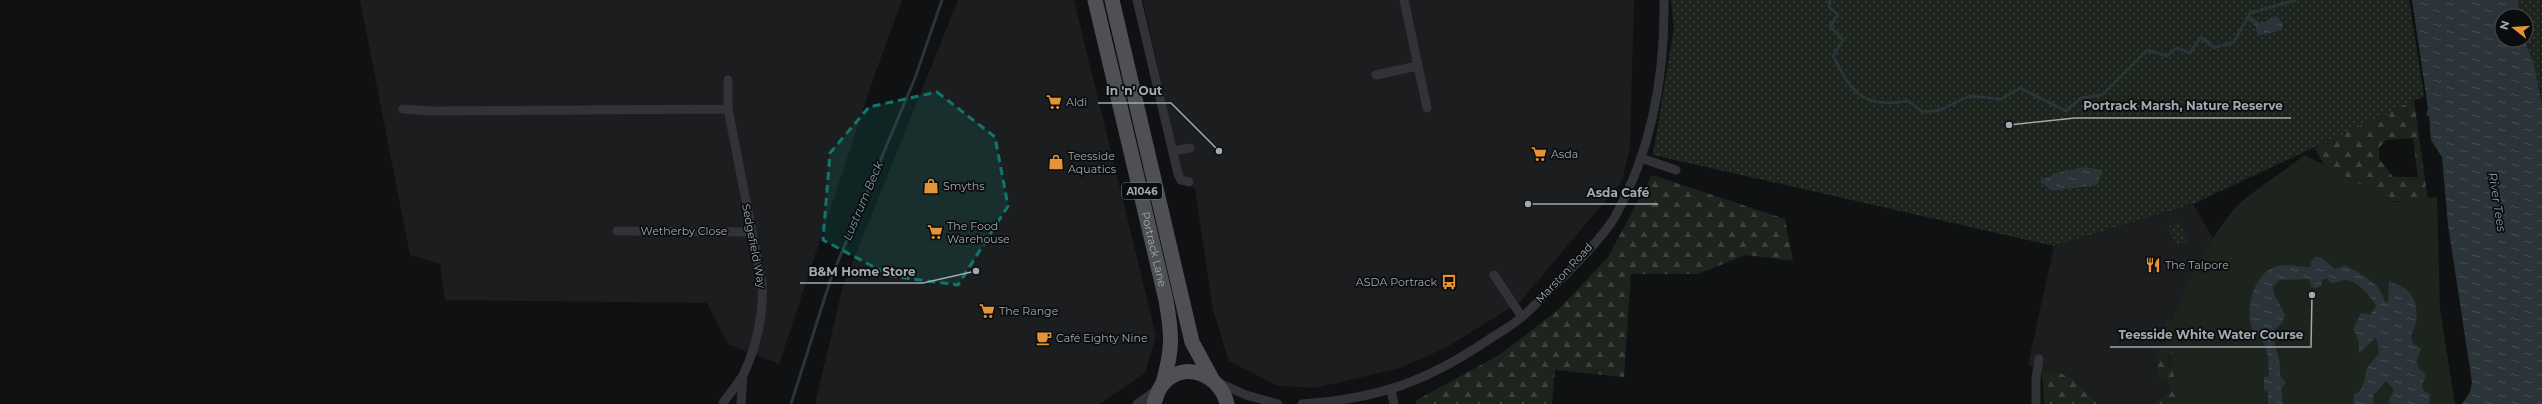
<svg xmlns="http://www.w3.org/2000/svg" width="2542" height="404" viewBox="0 0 2542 404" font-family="Montserrat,sans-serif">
<defs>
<pattern id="forest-firs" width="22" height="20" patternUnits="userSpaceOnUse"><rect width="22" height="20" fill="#1d241d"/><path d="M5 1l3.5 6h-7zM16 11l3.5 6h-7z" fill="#3b413b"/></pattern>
<pattern id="park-dots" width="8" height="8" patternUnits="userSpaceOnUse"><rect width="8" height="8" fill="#1d241d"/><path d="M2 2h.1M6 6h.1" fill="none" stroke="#3b413b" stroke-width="1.8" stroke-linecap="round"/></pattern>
<pattern id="water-ripples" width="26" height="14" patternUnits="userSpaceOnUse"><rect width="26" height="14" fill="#2b3439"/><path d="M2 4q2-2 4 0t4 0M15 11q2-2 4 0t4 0" fill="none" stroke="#474f53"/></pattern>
</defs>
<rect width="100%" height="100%" fill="#101112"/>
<path fill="#1c1d1f" d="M360,0H902L874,77L779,364L728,344L707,303L445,300L440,264L410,255Z
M958,0H1074L1156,336L1145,373L1100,404H815L843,286Z
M1143,0H1634L1630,147L1622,181L1520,302L1445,348L1400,368L1315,388L1278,386L1229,361L1213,310L1195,189L1183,180Z
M2193,204L2213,238L2190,280L2173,321L2174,388L2152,404H2098L2070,376L2028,365L2054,246Z"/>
<path fill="url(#forest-firs)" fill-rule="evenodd" d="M2413,93L2428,201H2392L2325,166L2315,149L2351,120ZM2413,138L2418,177H2393L2379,158V148L2386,140Z
M1652,175L1785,219L1793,261L1746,255L1698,274H1631L1624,377L1555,370L1552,404H1416L1415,401L1499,355L1558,310L1608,257Z
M2166,320L2177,321L2178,353L2168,354L2167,368L2174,367L2186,404H2152L2170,391L2167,379H2159L2156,356L2158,350L2166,348Z
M2042,369L2070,376L2098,404H2044Z"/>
<path fill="url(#park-dots)" d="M1671,0H2409L2424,96L2193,204L2054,246L1653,155L1674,27Z
M2518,0H2542V105L2534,64L2524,44L2526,16H2520Z
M2177,222L2189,240L2178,246L2167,228Z"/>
<path fill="#1d241d" d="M2305,155L2394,202L2437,197L2440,309L2455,404H2179C2174,389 2169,335 2173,320C2183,286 2216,226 2241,202C2261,185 2284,171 2305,155Z"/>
<path fill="url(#water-ripples)" d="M2412,0H2518L2520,16H2502V40H2524L2534,64L2542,105V404H2462L2470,392L2472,382L2448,225L2442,157L2431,140L2429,116L2426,115L2428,108Z
M2276,15L2283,24L2282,30L2257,36L2256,26L2248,20L2251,16L2260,23L2265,22Z
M2083,167L2103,170L2097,185L2052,191L2039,181L2060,172Z
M2315,257H2321L2335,269L2345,265C2362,275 2380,282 2385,302H2388L2389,281C2411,288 2419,299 2416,323C2415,327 2411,333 2411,338C2411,343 2418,346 2421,349C2416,361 2413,366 2426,374L2422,386L2423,390L2431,395L2429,404H2391L2388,402L2394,390L2386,381L2373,396L2374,404H2353L2354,394C2366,391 2363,378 2367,369C2370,362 2376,359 2379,353L2376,337L2359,354V342L2353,329L2361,313L2370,315L2376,306C2371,296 2357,279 2344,280C2340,281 2336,283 2331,283L2327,279H2323L2321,286L2316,288L2311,287L2309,279L2280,280L2273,286L2274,294L2285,315L2282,323L2272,333L2280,364V375L2286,383L2281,388L2283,404H2268V392L2264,390V377L2269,376C2268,364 2269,350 2262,340C2259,335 2253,335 2252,329C2245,309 2253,276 2274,267C2285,263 2300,267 2311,267V262Z"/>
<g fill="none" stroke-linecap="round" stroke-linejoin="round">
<path stroke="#2b3439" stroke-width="3" d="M1830,0L1829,7L1838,15L1830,26L1843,40L1833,56C1853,94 1862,108 1908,101L1923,112L1940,110L1969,96L2001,99L2020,88L2066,111L2081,98L2102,95L2147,50L2167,56L2176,48L2190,53L2201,37L2214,48L2234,42L2250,13L2296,0
M791,404L831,278L915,78L942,0"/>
<path stroke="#323336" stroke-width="9" d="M1137,0L1178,174L1181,180L1189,182
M1404,0L1427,108
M1376,75L1417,66
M403,109L430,111L728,109
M1173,151L1190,148
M1641,158L1676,170
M617,231L752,232
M1494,275L1522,317
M1217,382L1246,395L1278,404
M1391,390L1394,404
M723,403C729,394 739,383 744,373C757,345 764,312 762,282L728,109V80
M741,404L743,375
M1137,404L1157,390
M1302,404C1377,399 1426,382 1488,340C1500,332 1513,325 1523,316C1537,304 1549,290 1562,278C1578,262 1607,233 1617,213C1653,146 1665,75 1664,0
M2036,404V379L2039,359"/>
<g stroke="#4e5055" stroke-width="15">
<path id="s1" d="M1095,0L1166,300C1172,335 1173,348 1163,383"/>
<path d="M1112,0L1192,342L1211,377"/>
<path d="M1154,404C1156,397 1158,389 1163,384C1184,359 1221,375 1227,404"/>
</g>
</g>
<path fill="#0f766e" fill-opacity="0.2" stroke="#0f766e" stroke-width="3" stroke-dasharray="8 5" stroke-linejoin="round" d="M937,92L995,137L1008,206L958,285L891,276L823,240L830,153L869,107Z"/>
<defs>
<symbol id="supermarket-bare" viewBox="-9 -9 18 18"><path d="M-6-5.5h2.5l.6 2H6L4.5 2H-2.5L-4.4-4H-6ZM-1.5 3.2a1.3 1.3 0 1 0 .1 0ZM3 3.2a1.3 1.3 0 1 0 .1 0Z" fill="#e49336" stroke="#0b0c0d" stroke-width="2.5" paint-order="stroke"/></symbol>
<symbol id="shop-bare" viewBox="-9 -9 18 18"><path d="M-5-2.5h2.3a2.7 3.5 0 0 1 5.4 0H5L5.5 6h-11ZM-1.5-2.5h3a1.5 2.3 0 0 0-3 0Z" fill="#e49336" stroke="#0b0c0d" stroke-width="2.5" paint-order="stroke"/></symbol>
<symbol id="restaurant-bare" viewBox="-9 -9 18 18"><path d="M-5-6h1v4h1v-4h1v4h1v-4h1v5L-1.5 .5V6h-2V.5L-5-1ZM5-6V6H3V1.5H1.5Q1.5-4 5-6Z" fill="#e49336" stroke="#0b0c0d" stroke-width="2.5" paint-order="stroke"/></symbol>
<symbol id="bus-bare" viewBox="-9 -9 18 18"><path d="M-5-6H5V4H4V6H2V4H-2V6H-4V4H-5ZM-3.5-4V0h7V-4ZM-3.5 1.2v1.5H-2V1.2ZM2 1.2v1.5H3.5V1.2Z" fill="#e49336" stroke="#0b0c0d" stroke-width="2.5" paint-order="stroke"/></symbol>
<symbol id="cafe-bare" viewBox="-9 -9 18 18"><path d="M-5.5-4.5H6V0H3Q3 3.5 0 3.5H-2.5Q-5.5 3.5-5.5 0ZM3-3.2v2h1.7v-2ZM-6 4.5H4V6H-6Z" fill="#e49336" stroke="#0b0c0d" stroke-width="2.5" paint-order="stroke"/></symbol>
</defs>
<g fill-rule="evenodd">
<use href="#supermarket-bare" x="1043" y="91" width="22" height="22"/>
<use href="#supermarket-bare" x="1528" y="143" width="22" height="22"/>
<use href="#shop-bare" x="1045" y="151" width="22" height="22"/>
<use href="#shop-bare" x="920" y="175" width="22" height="22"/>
<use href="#supermarket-bare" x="924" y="221" width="22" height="22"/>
<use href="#restaurant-bare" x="2142" y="254" width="22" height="22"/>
<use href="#bus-bare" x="1438" y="271" width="22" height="22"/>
<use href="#supermarket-bare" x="976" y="300" width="22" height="22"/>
<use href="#cafe-bare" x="1033" y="327" width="22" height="22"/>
</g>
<g text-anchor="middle" stroke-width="3.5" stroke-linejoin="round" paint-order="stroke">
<rect fill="#0b0c0d" stroke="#757a80" stroke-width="1" x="1122" y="183" width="40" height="16" rx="3"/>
<g font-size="10" font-weight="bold" fill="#a3a9b1">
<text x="1142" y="195">A1046</text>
</g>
<g font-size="11" fill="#a3a9b1" stroke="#0b0c0d" text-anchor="start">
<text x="1066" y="106">Aldi</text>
<text x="1551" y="158">Asda</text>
<text x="1068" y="160">Teesside<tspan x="1068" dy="13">Aquatics</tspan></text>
<text x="943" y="190">Smyths</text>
<text x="947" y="230">The Food<tspan x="947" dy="13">Warehouse</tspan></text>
<text x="2165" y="269">The Talpore</text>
<text x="1437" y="286" text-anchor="end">ASDA Portrack</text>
<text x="999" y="315">The Range</text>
<text x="1056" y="342">Café Eighty Nine</text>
</g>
<g font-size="11" fill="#a3a9b1" stroke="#0b0c0d">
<text x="684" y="235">Wetherby Close</text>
<text transform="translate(754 246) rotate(79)" y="4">Sedgefield Way</text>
<text dy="4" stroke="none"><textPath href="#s1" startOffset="256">Portrack Lane</textPath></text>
<text transform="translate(1564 273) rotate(-47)" y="4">Marston Road</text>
</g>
<g font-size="12" font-style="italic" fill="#7b9bab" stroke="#0b0c0d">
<text transform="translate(863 201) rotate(-67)" y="4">Lustrum Beck</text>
<text transform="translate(2497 202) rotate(81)" y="4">River Tees</text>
</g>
</g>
<path fill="none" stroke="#a3a9b1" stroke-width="1.5" d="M1219 151L1171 103H1098M2009 125L2075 118H2291M1528 204L1579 204H1658M976 271L923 283H800M2312 295L2311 347H2110"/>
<g fill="#a3a9b1" stroke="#0b0c0d" stroke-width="1.5">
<circle cx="1219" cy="151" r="4"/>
<circle cx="2009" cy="125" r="4"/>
<circle cx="1528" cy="204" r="4"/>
<circle cx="976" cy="271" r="4"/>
<circle cx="2312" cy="295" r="4"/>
</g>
<g font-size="12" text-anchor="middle" font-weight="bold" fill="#a3a9b1" stroke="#0b0c0d" stroke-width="3.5" stroke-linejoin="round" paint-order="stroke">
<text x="1134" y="95">In 'n' Out</text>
<text x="2183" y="110">Portrack Marsh, Nature Reserve</text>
<text x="1618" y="197">Asda Café</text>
<text x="862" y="276">B&amp;M Home Store</text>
<text x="2211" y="339">Teesside White Water Course</text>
</g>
<g transform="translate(2514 28) rotate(287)"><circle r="19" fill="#0b0c0d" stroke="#484b4f"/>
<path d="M0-3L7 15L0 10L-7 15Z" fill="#e49336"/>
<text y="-6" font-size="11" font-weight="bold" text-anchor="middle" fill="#a3a9b1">N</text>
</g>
</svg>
